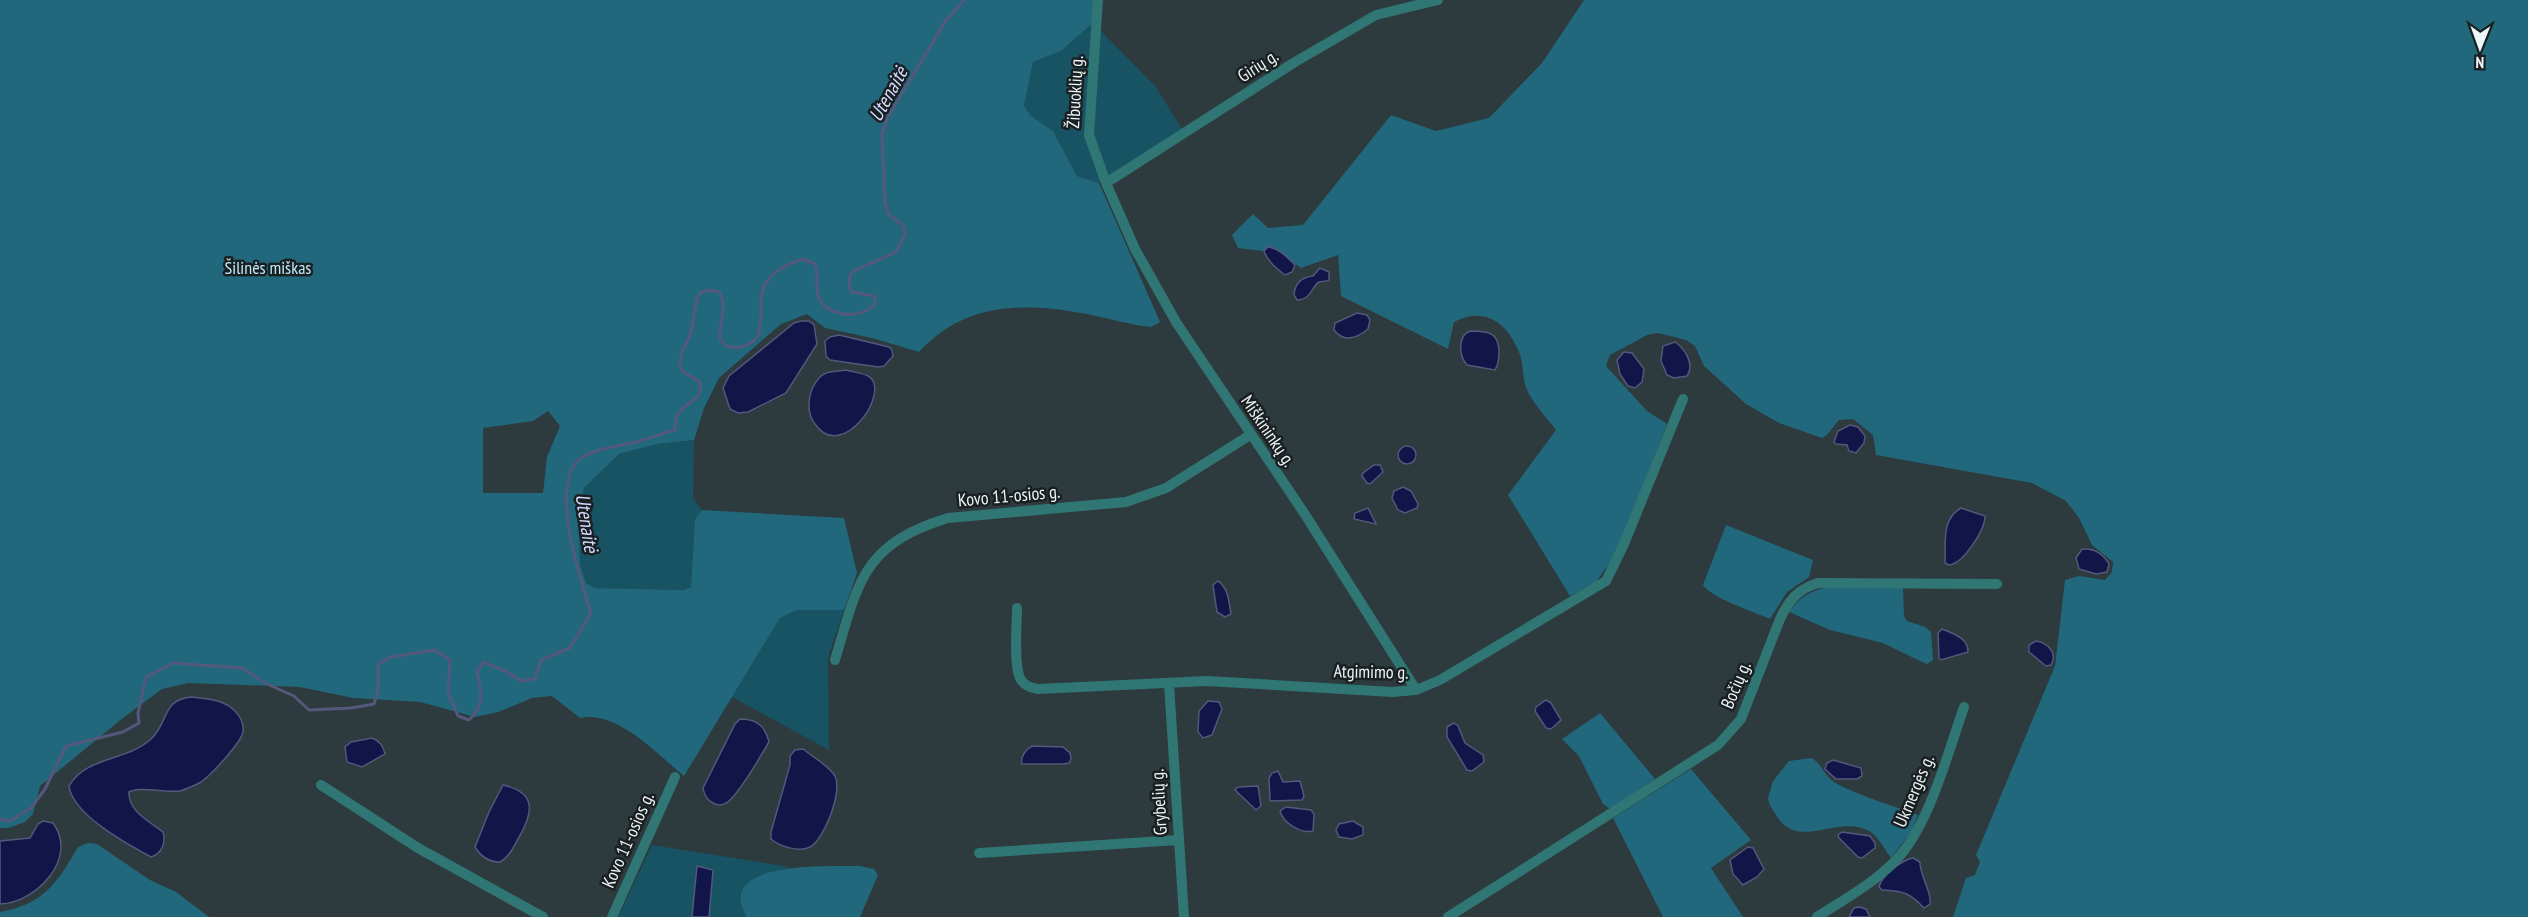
<svg xmlns="http://www.w3.org/2000/svg" width="2528" height="917" viewBox="0 0 2528 917" font-family="'PT Sans Narrow',sans-serif">
<rect width="100%" height="100%" fill="#2d3a3e"/>
<path fill="#185363" d="M1093,23L1156,87L1183,131L1099,183L1077,176L1053,131L1031,116L1024,106L1033,62L1061,51Z
M694,440L693,498L702,510L695,519L691,587L684,590L595,588L586,584L580,565L579,516L584,488L619,454L657,444Z
M797,610H844L828,657L829,750L732,697L780,618Z
M652,845L791,867L756,877L746,915L747,917H618Z"/>
<path fill="#21687c" fill-rule="evenodd" d="M0,0H1094L1093,23L1061,51L1033,62L1024,106L1031,116L1053,131L1077,176L1099,183L1160,322L1151,327C1129,325 1108,318 1087,314C1024,302 965,302 919,352L872,338L825,328L807,314L781,324L719,378L704,408L694,440L657,444L619,454L584,488L579,516L580,565L586,583L595,588L684,590L691,587L695,519L702,510L844,518L857,573L844,610H797L780,618L684,776C657,754 617,710 580,718L552,696L532,698L498,712L475,717L420,702L353,698L300,687L188,683L162,689L123,718L40,786L33,814L25,822L9,828H0ZM548,411L560,426L547,457L543,493H483V428L533,421Z
M1584,0H2528V917H1953L1966,878L1975,875L1980,862L1976,855L2055,666L2065,580L2079,576L2105,580L2112,572L2113,562L2092,545L2079,518L2066,501L2032,483L1876,455L1873,435L1853,419L1839,420L1826,436L1822,438L1779,423L1746,404L1704,366L1695,346L1686,340L1658,333L1647,335L1610,355L1606,366L1647,411L1667,424L1616,554L1596,582L1570,596L1508,495L1556,430C1547,418 1535,406 1528,392C1522,381 1524,364 1519,352C1507,323 1485,306 1454,322L1448,349L1341,296L1338,255L1301,268L1273,247H1268L1264,251L1238,248L1232,235L1253,214L1268,228L1303,225L1391,115L1436,131L1489,118L1542,63Z
M1726,525L1813,560L1809,577L1787,592L1770,619C1755,612 1711,598 1703,585Z
M1826,588H1903L1904,616L1907,621L1925,627L1931,632L1933,660L1927,664L1922,662L1883,643L1830,630L1789,612C1799,598 1809,591 1826,588Z
M1600,713L1655,779L1610,809L1603,804L1579,756L1562,739Z
M1811,758C1822,763 1823,775 1834,782C1854,794 1894,806 1918,815L1911,832L1891,858C1885,850 1879,838 1871,832C1837,812 1799,853 1776,815C1772,809 1769,805 1768,798L1773,781L1789,761Z
M1691,769L1751,840L1711,868L1743,917H1663L1613,818Z
M88,843L97,844L150,880L176,892L209,917H0V912C44,904 57,883 78,847Z
M860,866L874,869L878,875L860,917H747C712,859 832,867 860,866Z"/>
<path fill="#121548" stroke="#53587c" stroke-width="1.5" d="M1268,247C1279,248 1288,258 1295,265L1292,272L1285,275C1277,269 1267,261 1264,251Z
M1320,268L1329,272V280C1326,282 1322,281 1319,282C1312,286 1311,300 1297,300L1294,295C1295,283 1301,277 1313,276Z
M1357,313L1367,315L1370,320L1368,329C1357,338 1344,343 1334,330L1335,323Z
M801,321H809L814,325L817,344L786,393L748,412L738,413L730,409L723,388L729,376L794,323Z
M1470,331C1477,331 1489,331 1494,336C1501,344 1500,362 1495,370L1467,365C1460,357 1458,343 1465,334Z
M839,335L889,347L892,350L893,356L884,366L878,367L830,360L826,356L825,341L830,337Z
M1675,342C1685,349 1695,364 1687,376L1674,378L1667,375L1661,361L1663,346Z
M1624,352L1632,353L1644,369L1642,382L1635,388L1628,386L1620,374L1617,360Z
M846,370C853,372 862,373 868,376C893,390 842,464 815,424C805,411 808,389 820,377C826,371 837,371 846,370Z
M1850,425L1858,427L1865,436L1864,443L1856,453L1849,451L1847,445L1836,444L1834,442L1838,431Z
M1398 455a9 9 0 1 1 18 0a9 9 0 1 1-18 0Z
M1374,465H1380L1383,472L1370,484L1367,483L1362,476L1363,473Z
M1403,487L1411,491L1418,504L1417,508L1405,513L1398,510L1392,498L1394,491Z
M1368,508L1376,524L1354,519L1355,513Z
M1961,508L1985,516C1985,530 1963,564 1949,565L1945,563C1946,543 1941,519 1961,508Z
M2082,549C2095,548 2103,553 2109,564L2107,572L2096,574L2079,569L2076,558Z
M1218,581C1228,587 1229,602 1231,614L1225,617L1217,612L1213,585Z
M1942,629C1954,634 1968,638 1968,652L1941,660L1939,658L1938,633Z
M2036,641C2048,643 2058,653 2051,665L2046,666L2029,652V645Z
M191,697C207,699 223,699 235,711C240,716 244,723 243,732C241,743 211,775 201,782C196,785 186,789 180,791C166,793 139,786 129,792C128,811 149,821 163,832C166,842 162,854 151,857C127,844 73,815 69,786C86,756 129,761 152,738C169,721 162,700 191,697Z
M1546,700L1551,703L1561,720L1551,729L1546,728L1535,711L1536,707Z
M1208,701L1219,702L1222,709L1212,735L1203,738L1198,732L1199,711Z
M740,719C757,719 765,726 769,742C761,755 738,797 726,803C722,806 717,805 713,803C707,800 704,794 703,788L735,724Z
M1454,723L1458,726L1465,743L1483,755L1484,762L1472,771L1467,770L1447,737V727Z
M372,738C380,741 383,746 385,754L362,767L347,762L345,747L351,742Z
M1032,746L1063,747L1070,753L1071,759L1069,763L1063,764H1022C1020,757 1026,749 1032,746Z
M803,749C813,757 828,765 835,776C843,791 824,840 810,847C799,853 779,846 771,839V832L790,765V756L795,750Z
M1833,760L1861,768L1862,776L1857,779H1836L1825,769L1827,763Z
M1278,771L1283,782L1300,781L1304,796L1302,800L1270,801L1269,778L1272,773Z
M503,785C539,793 532,815 518,839C513,848 509,857 500,862C489,862 481,857 475,847L489,812Z
M1258,786L1261,806L1256,810L1235,790L1238,787Z
M1286,807L1311,810L1314,814L1313,831C1301,834 1283,823 1280,811Z
M43,821L53,823C79,858 36,903 0,904V841L30,838L38,824Z
M1353,821L1363,827V835L1352,839L1339,837L1336,830L1339,824Z
M1842,832L1870,836L1875,843V848L1862,858L1858,857L1839,838L1838,835Z
M1748,847L1753,848L1764,869L1757,877L1743,885L1733,874L1730,860Z
M1913,858L1920,862C1920,877 1932,891 1930,904L1924,908C1910,893 1904,891 1882,890L1879,887C1881,876 1902,860 1913,858Z
M697,866L713,870L709,917H692Z
M1859,907L1866,909L1870,917H1849L1854,908Z"/>
<g fill="none" stroke-linecap="round" stroke-linejoin="round">
<path stroke="#53587c" stroke-width="3" d="M0,819L10,821L31,808L45,789L66,746L123,732L139,723L138,713L146,677L173,663L242,668L267,684L294,696L309,710L351,708L374,704L378,690V664L391,657L435,650L450,660L448,692L458,716L469,720C486,703 481,693 477,671L484,662L507,672L521,681L535,679L541,660L570,648L591,613C581,582 546,477 583,457C598,448 614,447 631,443C646,440 660,434 675,430C675,426 675,418 677,415C685,401 705,401 700,382L682,371L680,362L682,352L691,333L697,298L701,292L710,290L719,292C729,308 718,322 720,339C725,347 731,349 740,347C774,341 753,306 765,285C773,270 788,264 803,259L815,264C820,276 813,290 821,302C832,318 868,319 876,301L874,296L852,292C848,284 848,280 852,272L896,252L905,234L903,225L889,215L885,203L882,133L888,117L945,22L964,0"/>
<path stroke="#307674" stroke-width="10" d="M1098,0L1089,135L1106,183L1135,249L1176,322L1306,516L1416,690
M1106,183L1295,62L1376,15L1438,0
M1017,608C1017,624 1013,667 1021,680C1025,686 1031,688 1038,689L1207,681L1392,692L1416,690L1440,680L1606,581L1624,544L1683,399
M835,660C858,583 862,544 948,518L1126,502L1166,488L1250,435
M1169,684L1184,917
M321,785L418,848L543,917
M979,853L1178,840
M612,917L675,777
M1448,917L1718,745L1741,719L1780,619C1789,600 1798,589 1818,583L1997,584
M1817,917C1843,900 1873,884 1895,861C1929,827 1948,752 1964,707"/>
</g>
<g text-anchor="middle" stroke-width="5" stroke-linejoin="round" paint-order="stroke">
<g font-size="18" fill="#ecf5f7" stroke="#1a2022">
<text transform="translate(1258 66) rotate(-33)" y="6">Girių g.</text>
<text transform="translate(1075 92) rotate(-87)" y="6">Žibuoklių g.</text>
<text transform="translate(1268 431) rotate(56)" y="6">Miškininkų g.</text>
<text transform="translate(1009 496) rotate(-5)" y="6">Kovo 11-osios g.</text>
<text transform="translate(1371 672) rotate(1)" y="6">Atgimimo g.</text>
<text transform="translate(1736 685) rotate(-67)" y="6">Bočių g.</text>
<text transform="translate(1914 791) rotate(-67)" y="6">Ukmergės g.</text>
<text transform="translate(1159 802) rotate(-93)" y="6">Grybelių g.</text>
<text transform="translate(628 840) rotate(-66)" y="6">Kovo 11-osios g.</text>
</g>
<g font-size="18" fill="#beeaf8" stroke="#1a2022">
<text x="268" y="274">Šilinės miškas</text>
</g>
<g font-size="20" font-style="italic" fill="#d2dbff" stroke="#1a2022">
<text transform="translate(888 94) rotate(-61)" y="7">Utenaitė</text>
<text transform="translate(587 523) rotate(81)" y="7">Utenaitė</text>
</g>
</g>
<g transform="translate(2480 48) rotate(181)" stroke="#1a2022" stroke-width="4.5" paint-order="stroke">
<path d="M0-4.5L10 22L0 15L-10 22Z" fill="#ecf5f7"/>
<text y="-9" font-size="16" font-weight="bold" text-anchor="middle" fill="#ecf5f7">N</text>
</g>
</svg>
